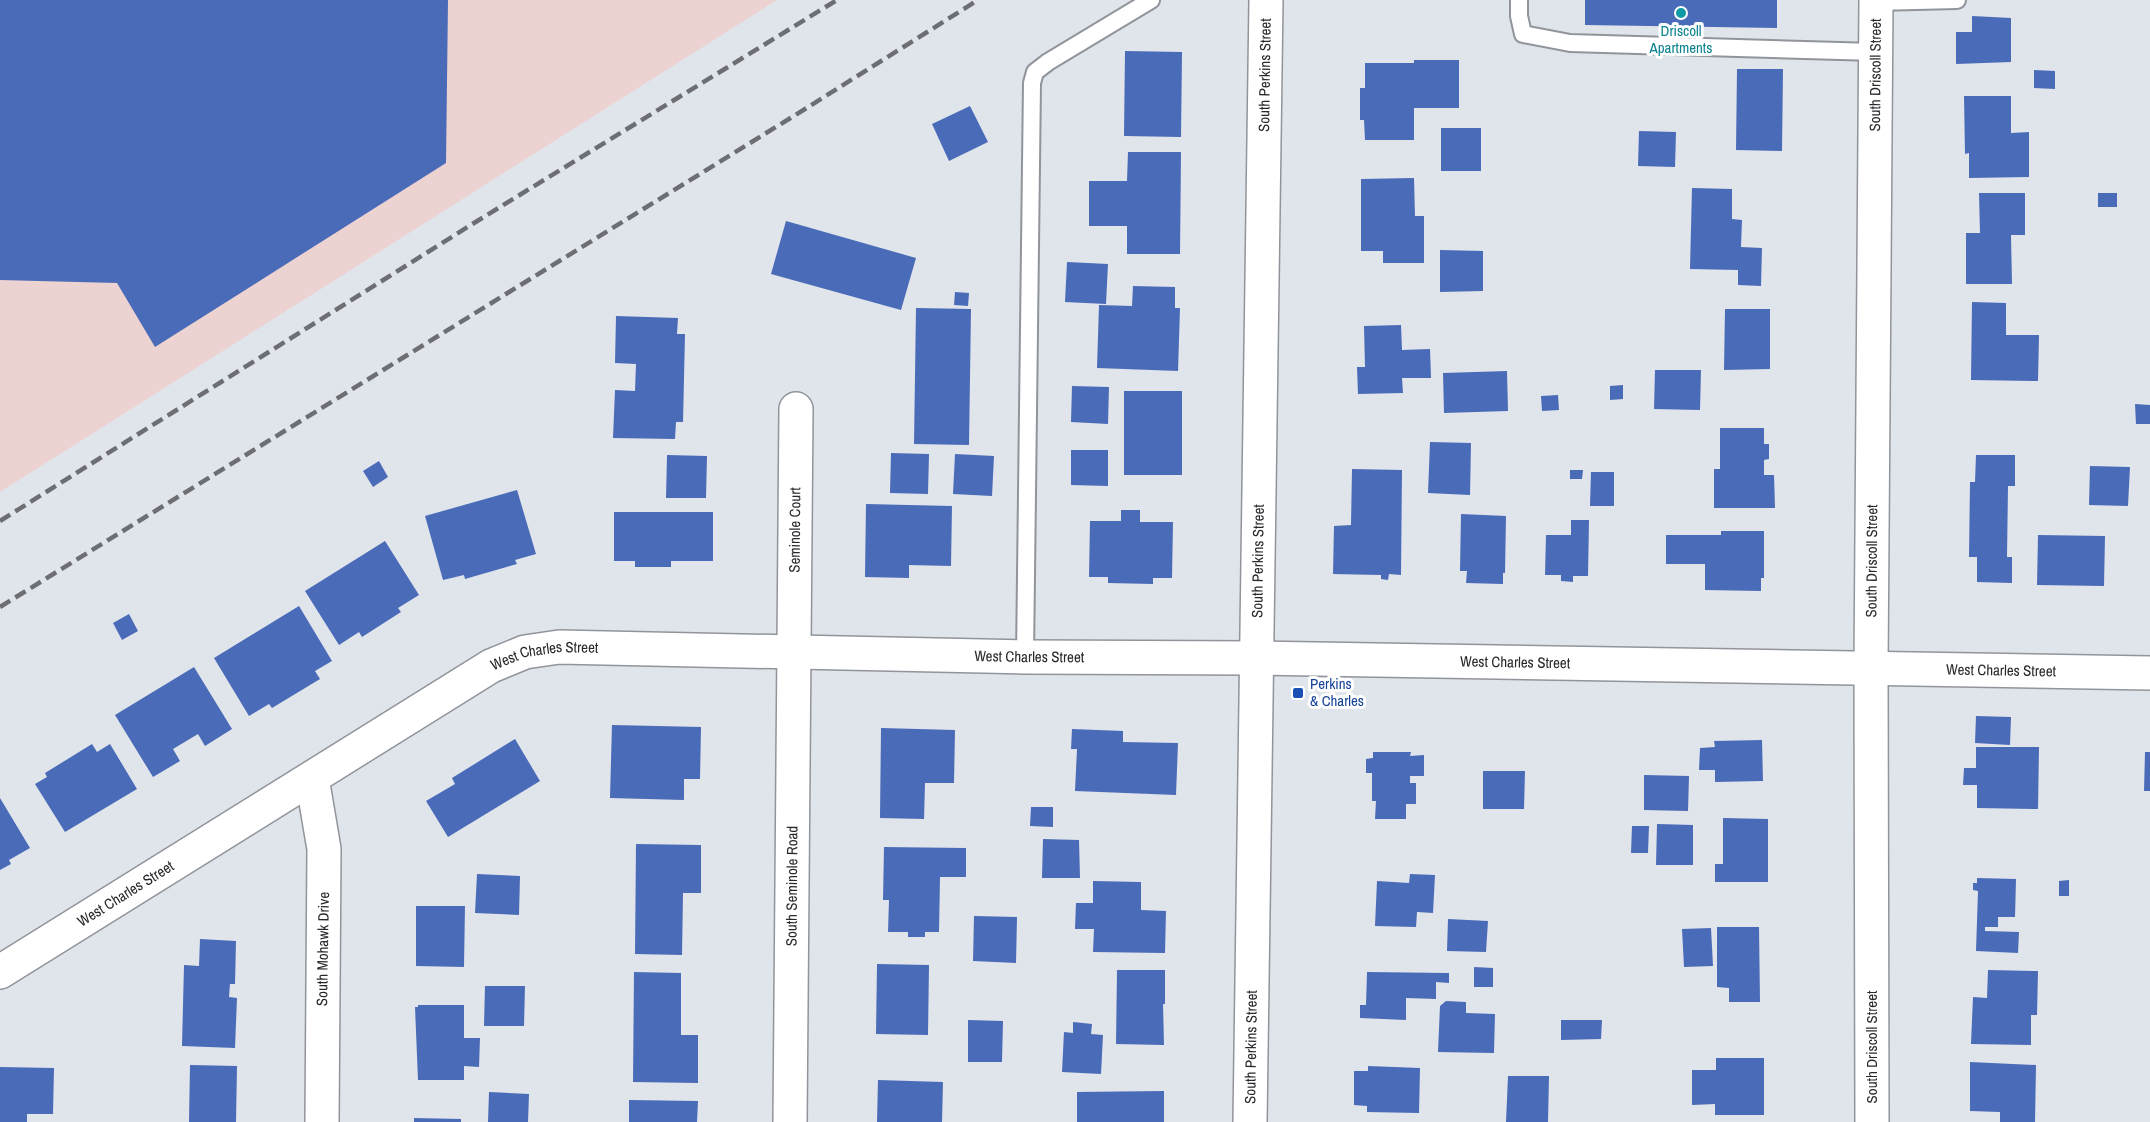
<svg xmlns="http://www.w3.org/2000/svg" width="2150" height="1122" viewBox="0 0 2150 1122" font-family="'Archivo Narrow',sans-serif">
<rect width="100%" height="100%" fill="#e0e4eb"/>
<path fill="#edd2d2" d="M0,0H777L0,492Z"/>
<path fill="#4a6bb8" d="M0,0H448L446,163L155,347L117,283L0,280Z
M1585,0H1777V28L1585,25Z
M1972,16L2011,18V62L1956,64V32H1972Z
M1125,51L1182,52L1181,137L1124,136Z
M1414,60H1459V108H1414V140H1365L1364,120H1360V88H1365V63H1414Z
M1737,69H1783L1782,151L1736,150Z
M2034,70L2055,71V89L2034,88Z
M1964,96H2011V133L2029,132V177L1969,178V153L1965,154Z
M970,106L988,142L949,161L932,124Z
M1441,128H1481V171H1441Z
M1639,131L1676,132L1675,167L1638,166Z
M1128,152H1181L1180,254H1127V226H1089V181H1127Z
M1414,178L1415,216H1424V263H1383V251H1361V179Z
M1692,188L1732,189V219L1742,220L1741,247L1762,248L1761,286L1738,285V270L1690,269Z
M1979,193H2025V235H2011L2012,284H1966V233H1980Z
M2098,193H2117V207H2098Z
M786,221L916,258L901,310L771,274Z
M1440,250L1483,251V291L1440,292Z
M1067,262L1108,264L1106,304L1065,302Z
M1133,286L1175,287V308H1180L1178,371L1097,368L1099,305L1132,306Z
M955,292L969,293L968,306L954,305Z
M1972,302L2006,303V335H2039L2038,381L1971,380Z
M916,308L971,309L969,445L914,444Z
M1725,309H1770V369L1724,370Z
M616,316L678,318L677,334H685L683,422H676L675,439L613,438L615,390L635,391L636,364L615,363Z
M1401,325L1402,350L1430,349L1431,378H1402L1403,393L1358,394L1357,367H1365L1364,326Z
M1655,370H1701L1700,410L1654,409Z
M1507,371L1508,411L1444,413L1443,373Z
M1623,385V399L1610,400V386Z
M1072,386L1109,387L1108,424L1071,422Z
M1124,391H1182V475H1124Z
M1558,395L1559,410L1542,411L1541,396Z
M2135,404L2150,405V424H2136Z
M1720,428H1764V444H1769V459L1764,460V475H1774L1775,508H1714V469H1720Z
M1430,442L1471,443L1470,495L1428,493Z
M1071,450H1108V486L1071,485Z
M891,453L929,454L928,494L890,493Z
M955,454L994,456L992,496L953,494Z
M667,455L707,456L706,498H666Z
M1976,455H2015V486H2008L2007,557H2012V583L1977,582V557H1969L1970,482H1975Z
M379,461L388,477L373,487L363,471Z
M2090,466L2130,467L2128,506L2089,505Z
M1352,469L1402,470L1401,575L1389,574L1388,580L1381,579V575L1333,574L1334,526L1351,525Z
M1570,470H1583L1582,479H1570Z
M1591,472H1614V506H1590Z
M517,490L536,554L515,560L517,564L465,579L464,575L443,580L425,516Z
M866,504L952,506L951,566L909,565V578L865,577Z
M1121,510H1140V522H1173L1172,578H1153V584L1108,583V577H1089L1090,521H1121Z
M614,512H713V561H671V567H635V561H614Z
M1461,514L1506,516L1505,573H1503V584L1466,583L1467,571H1460Z
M1571,520H1589L1588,576H1573V582L1561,581V575H1545L1546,535H1571Z
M1721,531H1764V578H1761V591L1705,590V564H1666V535H1721Z
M2038,535L2105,536L2104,586L2037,585Z
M385,541L419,595L398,608L401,612L362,637L359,632L339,645L305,591Z
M299,606L332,661L315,671L320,679L272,708L269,704L249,716L214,658Z
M129,614L138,631L122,640L113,623Z
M194,667L232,729L205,746L198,734L173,749L180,761L153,777L115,715Z
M1976,716L2011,717L2010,745L1975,743Z
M612,725L701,727L700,779H684V800L610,798Z
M881,728L955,730L954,783H925L924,819L880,818Z
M1072,729L1123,731V742L1178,743L1176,795L1075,791L1077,749H1071Z
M515,739L540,781L448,837L426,801L455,784L452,778Z
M1762,740L1763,781L1715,782V770H1699L1700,748L1715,747L1714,741Z
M92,744L97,752L110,744L137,789L65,832L35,784L47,777L45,773Z
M1976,747H2039L2038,809L1977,808V785H1963L1964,768H1976Z
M1373,752H1411L1410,756L1424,755V776H1410V783H1416V804H1406V819H1375L1376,801H1372V773H1366V759L1373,758Z
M2145,752H2150V791H2144Z
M1483,771H1525L1524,809H1483Z
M1644,775L1689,776L1688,811L1644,810Z
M0,798L30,848L9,860L11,864L0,870Z
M1031,807H1053V827L1030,826Z
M1723,818L1768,819V882H1715V864H1723Z
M1657,824L1693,825V865H1656Z
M1632,826H1649L1648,853H1631Z
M1043,839L1079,840L1080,878H1042Z
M636,844L701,845V893H683L682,955L635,954Z
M884,847L966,848V877H940L939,932H925V937H908V932H888L889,900H883Z
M477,874L520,876L519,915L475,913Z
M1410,874L1435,875L1433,913L1417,912L1416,927L1375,926L1377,881L1409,883Z
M1977,878L2016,879L2015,917H1998V927H1985V931L2019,932L2018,953L1976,951L1978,891L1973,890V883H1977Z
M2069,880V896H2059V881Z
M1093,881L1141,882V910L1166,911L1165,953L1093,952L1094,929H1075L1076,903H1093Z
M416,906H465L464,967L416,966Z
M974,916L1017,917L1016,963L973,961Z
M1448,919L1488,921L1486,952L1447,951Z
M1717,927H1759L1760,1002H1729V988L1717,987Z
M1711,928L1713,966L1684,967L1682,929Z
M200,939L236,941L235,984H230L229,997L237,998L235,1048L182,1046L184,965L199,966Z
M877,964L929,965L928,1035L876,1034Z
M1474,967L1493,968V987H1474Z
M1117,970H1165V1004H1163L1164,1045L1116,1044Z
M1988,970L2038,971L2037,1015H2031V1045L1971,1044L1973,997L1987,998Z
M634,972L681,973V1035H698V1083L633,1082Z
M1367,972L1449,973V983L1436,982V999L1406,998V1020L1360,1018V1005H1366Z
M485,986H525L524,1026H484Z
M1446,1001L1466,1002V1013L1495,1014L1494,1053L1438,1052L1440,1006Z
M418,1005H464V1038H480L479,1067L464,1066V1080H418L415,1007H418Z
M968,1020L1003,1021L1002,1062H968Z
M1561,1020H1602L1601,1039L1561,1040Z
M1073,1022L1092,1024L1091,1034L1103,1035L1101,1074L1062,1072L1064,1032L1073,1033Z
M1716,1058H1764V1115H1715V1104L1692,1105V1070H1716Z
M1970,1062L2036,1065L2035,1122H2000V1112L1970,1111Z
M190,1065L237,1066L236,1122H189Z
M1368,1066L1420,1068L1419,1113L1367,1112V1106L1354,1105V1071H1368Z
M0,1067L54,1068L53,1114H27V1122H0Z
M1508,1076H1549L1548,1122H1506Z
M878,1080L943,1082L942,1122H877Z
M1164,1091V1122H1077V1092Z
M489,1092L529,1094L528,1122H488Z
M629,1100L698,1101L697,1122H629Z
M414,1118L461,1119V1122H414Z"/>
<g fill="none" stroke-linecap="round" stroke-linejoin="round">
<defs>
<path id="service" d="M1519,0V16L1523,34L1570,43L1875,52
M1876,2L1957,0
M1025,657L1032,83L1035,72L1048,62L1151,0"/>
<g id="minor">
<path d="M312,778L324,849L322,1122"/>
<path id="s1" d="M0,972L491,666L525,652L559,647L1025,657L1256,658L2150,673"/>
<path id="s2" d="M790,1122L796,409"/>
<path id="s3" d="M1250,1122L1266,0"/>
<path id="s4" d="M1872,1122L1871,667L1876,0"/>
</g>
</defs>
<use href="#service" stroke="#91949b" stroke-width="20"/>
<use href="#minor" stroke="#91949b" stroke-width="36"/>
<use href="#service" stroke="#fff" stroke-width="16"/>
<use href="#minor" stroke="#fff" stroke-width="33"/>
<path stroke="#6c6e73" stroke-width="4.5" stroke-dasharray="12 6" stroke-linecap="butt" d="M0,521L474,223L837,0
M0,607L805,109L978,0"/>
</g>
<circle fill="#0f9aa8" stroke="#fff" stroke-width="2" cx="1681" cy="13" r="6"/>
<rect fill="#1a4fb4" stroke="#fff" stroke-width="2" x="1292" y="687" width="12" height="12" rx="3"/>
<g text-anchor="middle" stroke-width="6" stroke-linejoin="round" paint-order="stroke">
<g font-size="15" fill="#0d838f" stroke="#fff">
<text x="1681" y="36">Driscoll<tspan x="1681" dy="17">Apartments</tspan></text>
</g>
<g font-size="15" fill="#28292c" stroke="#fff">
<text dy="5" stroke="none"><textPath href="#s3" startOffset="1047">South Perkins Street</textPath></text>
<text dy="5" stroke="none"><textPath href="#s4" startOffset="1047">South Driscoll Street</textPath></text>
<text dy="5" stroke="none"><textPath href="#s2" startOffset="592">Seminole Court</textPath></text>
<text dy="5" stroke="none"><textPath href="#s3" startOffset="561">South Perkins Street</textPath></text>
<text dy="5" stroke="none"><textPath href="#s4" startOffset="561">South Driscoll Street</textPath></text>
<text dy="5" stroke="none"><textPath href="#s1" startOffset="1120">West Charles Street</textPath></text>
<text dy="5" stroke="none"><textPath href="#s1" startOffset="634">West Charles Street</textPath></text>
<text dy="5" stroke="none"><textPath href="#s1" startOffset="1606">West Charles Street</textPath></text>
<text dy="5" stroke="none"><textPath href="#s1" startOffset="2092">West Charles Street</textPath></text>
<text dy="5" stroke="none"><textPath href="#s2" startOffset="236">South Seminole Road</textPath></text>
<text dy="5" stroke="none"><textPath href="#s1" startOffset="148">West Charles Street</textPath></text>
<text transform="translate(323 949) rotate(-89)" y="5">South Mohawk Drive</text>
<text dy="5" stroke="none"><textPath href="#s3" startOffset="75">South Perkins Street</textPath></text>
<text transform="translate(1872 1047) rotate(-90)" y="5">South Driscoll Street</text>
</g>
<g font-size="15" fill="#164399" stroke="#fff" text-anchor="start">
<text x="1310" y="689">Perkins<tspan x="1310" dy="17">&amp; Charles</tspan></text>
</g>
</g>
</svg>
